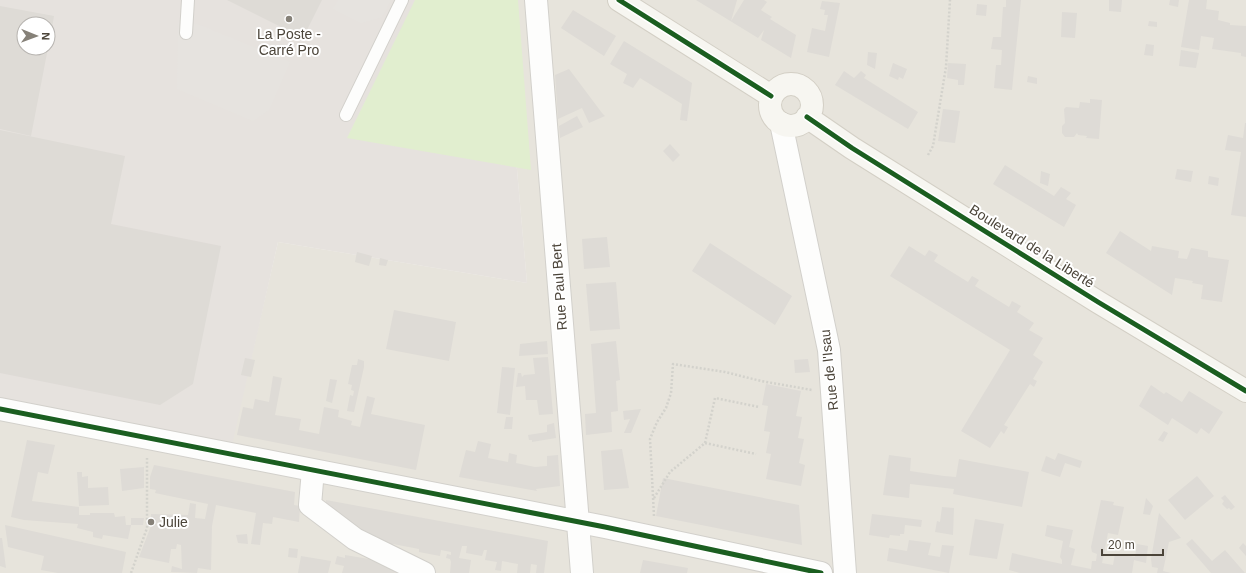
<svg xmlns="http://www.w3.org/2000/svg" width="1246" height="573" viewBox="0 0 1246 573" font-family="Arial,sans-serif">
<rect width="100%" height="100%" fill="#f4f2ee"/>
<path fill="#e7e4dc" d="M502,0H1246V573H0V399L231,445L278,242L527,283Z"/>
<path fill="#e6e2de" fill-rule="evenodd" d="M0,0H502L527,283L278,242L232,445L0,399ZM24,24H48V48H24Z"/>
<path fill="#e1eecf" d="M415,0H518L531,170L347,138Z"/>
<path fill="#e6e3df" d="M338,0H391L382,17L361,23L333,9Z
M178,22L200,25L290,62L269,110L253,121L177,89Z"/>
<path fill="#dedbd6" d="M227,0H322L303,38Z
M696,0H737L731,21L744,0H764L767,2L761,10L772,17L770,19L796,35L791,58L761,40L764,30L758,38Z
M1006,0H1021L1012,90L994,88L996,65H1001L1002,50L991,49L993,37H1001L1003,7H1006Z
M1109,0H1122L1121,12L1109,11Z
M1170,0H1179L1178,7L1169,5Z
M1189,0H1207L1206,9L1219,11L1218,20L1230,23V25L1246,26V57L1241,56V53L1212,49L1214,38L1201,36L1199,50L1181,47Z
M822,1L840,3L829,57L807,52L812,28L825,31L828,15H824L825,10L820,9Z
M977,4L987,5L986,16L976,15Z
M0,6L54,16L49,45L48,24H24V48H48L31,136L0,129Z
M573,10L616,36L604,56L561,28Z
M1062,12L1077,13L1075,38L1061,37Z
M1149,21L1157,22V27L1148,26Z
M624,41L692,83L687,121L680,120L682,104L640,78L633,88L623,83L627,74L610,64Z
M1146,44L1154,45L1153,56L1144,55Z
M1181,50L1199,53L1196,68L1179,66Z
M868,52L877,53L875,69L867,65Z
M893,63L907,69L903,79L899,77L898,80L889,76Z
M948,63L966,64L964,85H958V80L947,78Z
M569,69L602,113L605,116L589,123L582,108L558,119L555,75Z
M844,71L854,78L861,71L866,75L864,78L918,112L908,129L835,85Z
M1028,76L1037,78V84L1027,82Z
M1090,99L1102,100L1099,139L1086,138L1087,136L1078,135L1077,133L1074,137H1065L1062,133V126L1065,123L1064,109L1066,107L1079,108L1080,102L1090,103Z
M943,109L960,111L955,143L938,141Z
M577,116L583,127L560,138L559,126Z
M1245,123H1246V217L1231,215L1241,152L1225,150L1228,135L1243,138Z
M0,130L125,156L111,224L221,246L193,384L160,405L0,373Z
M670,144L680,155L673,162L663,151Z
M1005,165L1054,196L1061,187L1071,193L1066,199L1076,205L1064,227L993,184Z
M1177,169L1193,171L1191,182L1175,179Z
M1041,171L1050,174L1048,186L1040,183Z
M1209,176L1219,178L1218,186L1208,184Z
M1120,231L1151,251L1152,246L1179,251L1178,258L1187,259L1191,248L1208,251V257L1229,260L1222,302L1201,299L1203,285L1192,283L1193,281L1175,278L1172,295L1106,253Z
M607,237L610,267L584,269L582,239Z
M710,243L792,296L775,325L692,271Z
M909,246L925,256L929,250L938,255L934,261L968,282L972,276L979,280L975,286L1009,307L1012,301L1021,306L1017,312L1034,323L1029,330L1043,338L1033,355L1043,362L1033,379L1037,381L1034,387L1030,384L1004,425L1008,427L1004,434L1001,431L990,448L961,431L1010,350L890,276Z
M357,252L372,256L369,266L355,262Z
M380,258L388,260L386,266L379,265Z
M616,282L620,329L590,331L586,284Z
M394,310L456,322L449,361L386,349Z
M547,341L548,354L519,356L520,344Z
M616,341L620,380L616,381L618,411L611,412L612,432L586,435L585,414L596,413L591,344Z
M548,357L553,414L539,415L537,400H526L525,386L516,387L518,373H521L522,377L524,375L535,374L533,358Z
M245,358L255,360L251,377L241,375Z
M358,359L364,361V367L354,412L347,411L350,395L353,396L354,391L351,390L352,385L348,384L352,365H357Z
M808,359L810,372L795,373L794,360Z
M502,367L515,368L510,415L497,413Z
M273,376L282,378L275,415L301,419L299,430L319,434L324,407L339,410L338,417L352,421L351,425L360,427L367,396L375,398L371,414L425,425L416,470L237,435L243,407L253,409L255,399L269,402Z
M330,379L337,380L332,403L326,401Z
M766,384L801,391L796,416L802,417L798,438L804,439L799,463L805,465L801,486L766,479L771,454L766,453L770,432L764,431L768,406L762,405Z
M1151,385L1164,394L1166,392L1182,402L1189,391L1223,412L1209,434L1201,428L1197,434L1172,418L1168,425L1139,406Z
M641,409L631,433H624L630,419L624,420L623,411Z
M506,417H513L512,429H504Z
M554,423L556,438L532,442V440H529L528,435L547,432V425Z
M1164,431L1168,433L1163,442L1158,440Z
M27,440L55,445L48,474L38,472L32,501L79,507V515H90V513H114L115,517L125,516L126,525H131L128,539L103,535L102,539L93,537V532L77,528L78,524L24,520L11,517Z
M478,441L491,444L488,458L508,462L509,453L517,455L516,463L535,467L547,466V456L558,455L560,486L536,489L537,491L459,477L466,450L475,452Z
M622,449L629,488L604,490L601,451Z
M1058,453L1082,461L1080,468L1065,463L1060,477L1041,471L1046,456L1055,460Z
M889,455L911,458L910,471L944,476L956,477L959,459L1029,472L1022,507L953,494L954,489L910,484L909,498L883,495Z
M154,465L295,492L294,505L300,506L299,522L273,517L272,524L263,523L260,545L251,544L256,513L216,505L212,526L211,570L198,568L197,573L171,572L172,566L182,569L181,545L177,544L176,549H171L169,563L139,557L151,526V514L188,515L190,503L196,504L195,518L205,519L208,504L155,493L156,490L150,489V477Z
M144,467V488L122,491L120,469Z
M77,472H82V477L88,476V488L108,487L109,505L79,506Z
M1197,476L1214,496L1185,520L1168,500Z
M663,478L799,505L802,545L656,516Z
M1225,495L1235,507L1231,510L1229,508L1227,509L1222,504L1224,501L1221,498Z
M1146,498L1153,506L1150,515L1143,514Z
M326,500L548,541L544,573H536L537,565L531,564L530,573H517L518,564L502,561L501,571L495,570L497,562L485,560L487,550H484L482,556L466,553L467,546H462L459,558L471,560L469,573H450L451,562L450,559L446,558L447,554L451,555V552L441,550L440,556L419,552V549L393,544L391,552L325,509Z
M1101,500L1114,502L1113,505L1124,507L1118,535L1108,533L1102,563L1113,565L1115,554L1135,557L1137,544L1148,546L1146,563L1134,560L1132,573H1020L1009,570L1012,553L1062,564V560L1060,557L1063,541L1045,536L1047,525L1073,530L1069,547L1075,549L1071,565L1091,569L1092,561H1096L1097,554L1092,552L1091,547Z
M942,507L954,508L953,535L935,532L937,521L940,522Z
M1159,513L1181,538L1169,542L1163,571L1171,573H1157L1158,568L1152,567L1151,559Z
M872,514L922,520L921,527L905,525L904,534H900V536L890,535L889,538L869,535Z
M131,518H144L143,525H131Z
M975,519L1004,524L997,559L969,555Z
M5,525L126,552L122,573H58L41,570L44,556L8,547Z
M247,534L248,544L238,543L236,535Z
M0,538H2L6,568L0,566Z
M1192,539L1212,561L1225,550L1245,573H1211L1186,544Z
M909,540L931,543L928,555L940,557L942,545L954,546L949,573L887,561L889,548L907,551Z
M1243,543L1246,546V556L1239,548Z
M289,548L298,549L297,558L288,557Z
M345,555L387,562L386,567L411,573H342L344,566L335,564L337,556L345,558Z
M301,556L331,561L328,573H298Z
M643,560L688,568L687,573H640Z"/>
<g fill="none" stroke-linecap="round" stroke-linejoin="round">
<defs>
<path id="lane" d="M186,33L188,0
M346,115L402,0"/>
<path id="street" d="M536,0L582,573
M781,123L829,350L845,573
M0,409L605,527L821,573
M313,470L310,505L355,539L424,573"/>
<path id="secondary" d="M619,0L771,96
M770 105a21 21 0 1 1 42 0a21 21 0 1 1-42 0Z
M807,117L852,148L1098,302L1246,391"/>
</defs>
<use href="#lane" stroke="#d2d0cb" stroke-width="14"/>
<use href="#street" stroke="#d2d0cb" stroke-width="24"/>
<use href="#secondary" stroke="#d3cfc5" stroke-width="24"/>
<path stroke="#d3d2cc" stroke-width="2.5" stroke-dasharray="2 2" stroke-linecap="butt" d="M928,155L933,146L946,67L950,0
M705,443L756,454
M654,498L670,472L705,443L715,398L759,407
M654,516L650,439L657,422L666,408L671,393L673,364L725,372L761,381L812,390
M131,573L147,528V458"/>
<use href="#lane" stroke="#fdfdfc" stroke-width="12"/>
<use href="#street" stroke="#fdfdfc" stroke-width="22"/>
<use href="#secondary" stroke="#f7f6f1" stroke-width="22"/>
<defs>
<path id="cycleway" d="M619,0L771,96
M807,117L852,148L1098,302L1246,391
M0,409L605,527L821,573"/>
</defs>
<use href="#cycleway" stroke="#fff" stroke-width="8"/>
<use href="#cycleway" stroke="#1b5e20" stroke-width="5"/>
</g>
<g fill="#868178" stroke="#fff" stroke-width="1.5">
<circle cx="289" cy="19" r="4"/>
<circle cx="151" cy="522" r="4"/>
</g>
<g text-anchor="middle" stroke-width="4" stroke-linejoin="round" paint-order="stroke">
<g font-size="14" fill="#4b4439" stroke="#fff">
<text x="289" y="39">La Poste -<tspan x="289" dy="16">Carré Pro</tspan></text>
<text x="159" y="527" text-anchor="start">Julie</text>
</g>
<g font-size="14" fill="#4b4439" stroke="#fff">
<text transform="translate(1032 246) rotate(32)" y="5">Boulevard de la Liberté</text>
<text transform="translate(559 287) rotate(-94)" y="5">Rue Paul Bert</text>
<text transform="translate(829 370) rotate(-96)" y="5">Rue de l'Isau</text>
</g>
</g>
<g transform="translate(36 36) rotate(91)"><circle r="19" fill="#ffffff" stroke="#b7b4b0"/>
<path d="M0-3L7 15L0 10L-7 15Z" fill="#868178"/>
<text y="-6" font-size="11" font-weight="bold" text-anchor="middle" fill="#4b4439">N</text>
</g>
<path d="M1102 549v6h61v-6" fill="none" stroke="#4b4439" stroke-width="2"/>
<text x="1108" y="549" font-size="12" fill="#4b4439" stroke="#ffffff" stroke-width="3" paint-order="stroke">20 m</text>
</svg>
